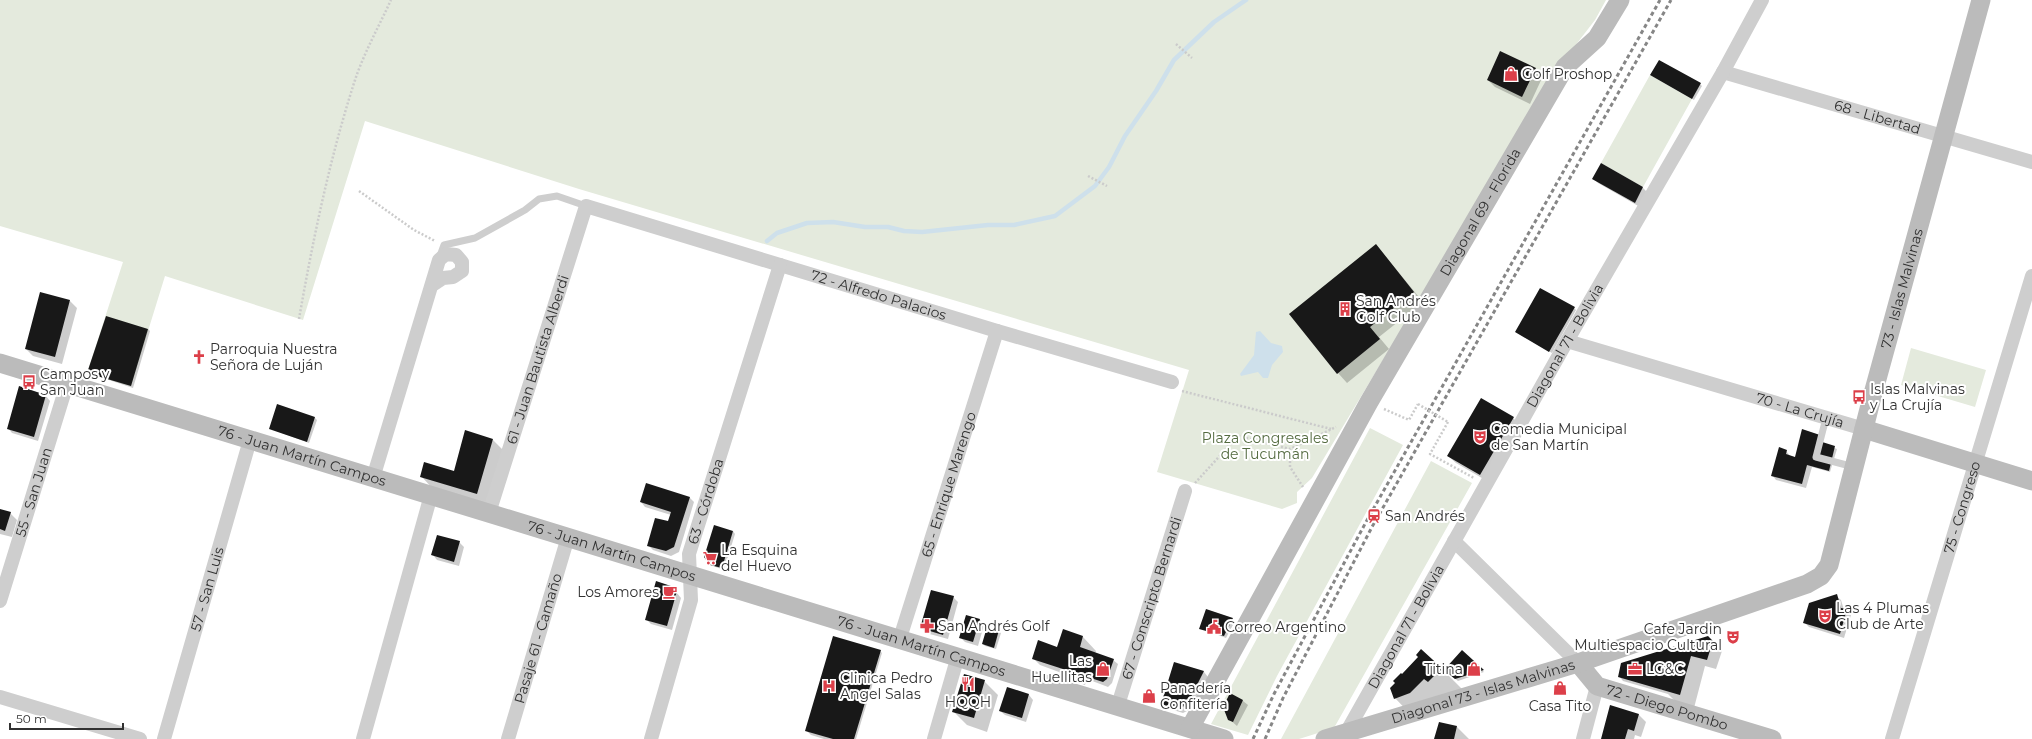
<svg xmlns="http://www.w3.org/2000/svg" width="2032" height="739" viewBox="0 0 2032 739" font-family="Montserrat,sans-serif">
<rect width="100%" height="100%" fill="#fff"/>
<path fill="#e4eadd" d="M0,0H1606L1595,20L1561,64L1312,478L1297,492V503L1282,509L1157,472L1189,370L579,189L365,121L303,320L165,276L131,386L87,373L123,262L0,226Z
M1650,75L1692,99L1643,187L1601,163Z
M1911,348L1986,370L1975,407L1901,385Z
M1370,428L1403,445L1277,676L1248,735L1211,724Z
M1431,461L1472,483L1334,728L1299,739H1281Z"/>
<path fill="#cee0eb" d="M1260,331L1271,343L1282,346L1283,352L1272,365L1268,378H1263L1258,372L1241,376L1240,374L1254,355L1256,332Z"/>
<path fill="#0003" d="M1535,69L1543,76L1530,104L1495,87L1488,80Z
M1651,75L1700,84L1702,86L1694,100Z
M1602,165L1643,188L1647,192L1640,207L1598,183L1594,179Z
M1376,245L1423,302L1379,337L1389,349L1347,383L1338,373Z
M70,301L77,308L62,364L33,356L26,349Z
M1574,308L1576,310L1552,353L1516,332Z
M148,329L150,331L133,388L88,373Z
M20,387L46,396L50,401L38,441L12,433L8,428Z
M315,418L317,420L309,443L271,429Z
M1513,418L1520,425L1487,481L1456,463L1448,456Z
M493,440L506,453L491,507L434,490L421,476L454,472Z
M1821,443L1837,449L1830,472L1812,467L1806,488L1776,480L1772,475L1786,451L1791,457L1796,458Z
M690,498L694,502L679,552L671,556L653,550L648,545L669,523L671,515L645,507L641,502Z
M0,510L10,513L17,520L12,537L0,534Z
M733,531L735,534L724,570L713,566L710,564Z
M459,542L464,547L459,566L437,560L433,555Z
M673,588L681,598L672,630L651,624L646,619Z
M1836,596L1841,600L1844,610L1851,615L1844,638L1809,627L1805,623Z
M953,597L958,602L948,639L926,633L922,628Z
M1206,610L1235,621L1226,638L1200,628Z
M967,616L980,620L984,625L978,646L965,642L961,638Z
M999,631L1001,633L996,649L985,646L983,644Z
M1083,637L1096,651L1095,654L1113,660L1118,664L1112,683L1108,687L1087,679L1085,685L1066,678L1059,672L1040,665L1033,658Z
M1708,637L1722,651L1716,669L1705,666L1694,708L1677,703L1668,694L1623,681L1619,676Z
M880,651L882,653L856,739H824L811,735L806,730Z
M1462,651L1484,672L1458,681L1445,670Z
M1174,663L1204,672L1208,677L1191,709L1183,713L1167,708L1162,703Z
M1443,670L1462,689L1413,717L1395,698L1392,688Z
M984,681L998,695L987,732L967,725L953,711Z
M1008,688L1029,695L1033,700L1026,722L1005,715L1000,711Z
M1230,694L1243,701L1248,705L1237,726L1229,719Z
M1638,714L1646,722L1641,737L1635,735L1634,739H1602Z
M1457,727L1469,739H1435Z"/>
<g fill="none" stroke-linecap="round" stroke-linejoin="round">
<path stroke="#cee0eb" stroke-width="4.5" d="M767,241L777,233L807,223L833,222L865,227H888L904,231L922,232L988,225H1014L1055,216L1095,186L1109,167L1125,136L1156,91L1174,60L1214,22L1246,0"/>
</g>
<path fill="#181818" d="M1500,51L1536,68L1522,97L1487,80Z
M1659,60L1701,83L1692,99L1650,75Z
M1601,163L1643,187L1635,203L1592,179Z
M1376,244L1414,292L1370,327L1380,339L1337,374L1289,314Z
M1540,288L1575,307L1549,352L1515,332Z
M40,292L70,300L55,357L25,349Z
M106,316L148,329L131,386L87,373Z
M19,386L46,395L34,437L7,429Z
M1481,398L1514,417L1480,475L1447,456Z
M277,404L315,417L307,442L269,429Z
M1802,429L1820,435L1819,441L1835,446L1829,471L1807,465L1802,484L1771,476L1779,447L1787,450L1786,454L1795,457Z
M465,430L493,439L477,494L420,477L424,462L454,471Z
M646,483L690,497L674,547L666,551L647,546L655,518L668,521L671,512L640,502Z
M0,509L11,512L5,531L0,529Z
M714,525L733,531L722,568L710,565L704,557Z
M437,535L460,541L454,562L431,555Z
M656,581L674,587L677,591L667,626L645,620Z
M931,590L954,596L943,635L920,628Z
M1837,594L1841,608L1847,609L1840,634L1803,623L1809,603Z
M1206,609L1233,618L1224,636L1199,629Z
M966,615L980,619L973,642L959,638Z
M987,627L999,630L994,648L982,644Z
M1063,629L1083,636L1080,647L1114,659L1107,679L1103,682L1032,659L1038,640L1057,647Z
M833,636L881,650L854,739H833L805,731Z
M1708,636L1713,641L1707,660L1691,656L1680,695L1618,677L1621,663Z
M1421,649L1444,670L1462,650L1484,670L1455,679L1444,670L1438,676L1436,674L1428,682L1424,679L1410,693L1394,699L1390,688L1395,683L1393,681L1401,673L1402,674L1418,657L1416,655Z
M1174,662L1204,671L1187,705L1177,709L1161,704Z
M964,674L985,680L974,718L952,712Z
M1007,687L1029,694L1022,718L999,711Z
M1230,693L1243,700L1233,722L1228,720L1223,707Z
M1610,705L1639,714L1634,731L1628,729L1625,739H1601Z
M1439,722L1457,726L1454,739H1434Z"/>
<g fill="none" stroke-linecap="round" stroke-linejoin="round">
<path stroke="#cbcbcb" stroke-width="2.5" stroke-dasharray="2 2" stroke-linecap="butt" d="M1176,44L1192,58
M1088,176L1107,186
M359,191L414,230L435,241
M299,319C313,239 330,157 355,80C364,53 379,26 391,0
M1182,391L1331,429
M1384,409L1409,420L1418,404
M1448,422L1430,454L1474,478
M1290,449V467L1303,487
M1195,483L1238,436L1290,449L1336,427"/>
<path stroke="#cecece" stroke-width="7" d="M440,256L444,245L475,238L525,210L539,199L557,196L586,206
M1826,418L1816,457L1854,467"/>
<g stroke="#cecece" stroke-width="14">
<path id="s1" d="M1723,72L2032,162"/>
<path id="s2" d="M1567,341L1864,429"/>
<path d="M373,478L439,260L446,254L456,255L462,262V271L453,277L443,278L431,286"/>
<path id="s3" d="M489,513L586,206L997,331L1172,382"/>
<path d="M1454,541L1578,663"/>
<path id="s4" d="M0,601L67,384"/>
<path id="s5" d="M900,638L997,331"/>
<path d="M0,697L140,739"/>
<path id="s6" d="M1118,705L1185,491"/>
<path id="s7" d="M1346,733L1567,341L1723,72L1762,0"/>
<path id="s8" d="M164,739L250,440"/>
<path d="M363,739L431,495"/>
<path id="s9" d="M508,739L568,537"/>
<path id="s10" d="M651,739L691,600L689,554L780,265"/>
<path d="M934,739L958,656"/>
<path d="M1583,739L1597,686"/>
<path id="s11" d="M1892,739L2032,276"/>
</g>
<g stroke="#bbb" stroke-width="19">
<path id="s12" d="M0,363L1224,739"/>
<path d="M1864,429L2032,481"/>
<path id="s13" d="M1578,663L1597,686L1772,739"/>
<path id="s14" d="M1190,728L1369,402L1565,67L1597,38L1620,0"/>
<path id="s15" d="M1325,739L1578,663L1807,584L1821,576L1829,565L1871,401L1981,0"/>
</g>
<path stroke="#868686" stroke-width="3" stroke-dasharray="4 3" stroke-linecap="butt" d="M1253,739L1274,694L1366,522L1660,0
M1265,739L1283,698L1372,527L1671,0"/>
<path stroke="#cbcbcb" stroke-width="2.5" stroke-dasharray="2 2" stroke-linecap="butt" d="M1418,404L1448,422"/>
</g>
<defs>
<symbol id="shop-bare" viewBox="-9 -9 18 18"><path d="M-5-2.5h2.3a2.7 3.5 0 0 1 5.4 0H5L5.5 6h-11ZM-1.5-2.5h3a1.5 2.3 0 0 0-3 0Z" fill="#dc3f49" stroke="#fff" stroke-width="2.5" paint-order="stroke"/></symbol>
<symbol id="building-bare" viewBox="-9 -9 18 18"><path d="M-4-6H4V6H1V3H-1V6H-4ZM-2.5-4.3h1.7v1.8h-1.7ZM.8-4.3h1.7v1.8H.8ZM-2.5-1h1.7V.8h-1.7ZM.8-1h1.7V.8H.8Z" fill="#dc3f49" stroke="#fff" stroke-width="2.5" paint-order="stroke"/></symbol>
<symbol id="church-bare" viewBox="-9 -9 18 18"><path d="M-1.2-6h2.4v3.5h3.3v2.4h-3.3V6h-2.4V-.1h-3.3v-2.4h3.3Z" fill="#dc3f49" stroke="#fff" stroke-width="2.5" paint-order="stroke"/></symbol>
<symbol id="bus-bare" viewBox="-9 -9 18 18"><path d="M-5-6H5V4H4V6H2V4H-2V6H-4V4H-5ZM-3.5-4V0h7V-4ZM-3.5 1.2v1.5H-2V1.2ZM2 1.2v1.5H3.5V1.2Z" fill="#dc3f49" stroke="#fff" stroke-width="2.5" paint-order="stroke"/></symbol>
<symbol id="theatre-bare" viewBox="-9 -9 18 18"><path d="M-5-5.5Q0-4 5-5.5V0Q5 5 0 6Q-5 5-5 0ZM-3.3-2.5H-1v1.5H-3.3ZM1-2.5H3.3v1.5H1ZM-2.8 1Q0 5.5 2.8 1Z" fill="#dc3f49" stroke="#fff" stroke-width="2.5" paint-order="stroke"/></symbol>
<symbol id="station-bare" viewBox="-9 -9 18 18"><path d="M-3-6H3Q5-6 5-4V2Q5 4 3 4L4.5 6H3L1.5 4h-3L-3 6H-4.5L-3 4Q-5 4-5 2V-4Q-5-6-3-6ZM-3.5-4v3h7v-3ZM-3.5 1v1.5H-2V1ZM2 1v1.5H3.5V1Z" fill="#dc3f49" stroke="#fff" stroke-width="2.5" paint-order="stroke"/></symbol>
<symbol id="supermarket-bare" viewBox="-9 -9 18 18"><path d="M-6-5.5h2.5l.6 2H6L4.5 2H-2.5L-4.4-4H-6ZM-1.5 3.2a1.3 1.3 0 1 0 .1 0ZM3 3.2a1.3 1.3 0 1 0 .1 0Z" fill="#dc3f49" stroke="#fff" stroke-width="2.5" paint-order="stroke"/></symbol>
<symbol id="cafe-bare" viewBox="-9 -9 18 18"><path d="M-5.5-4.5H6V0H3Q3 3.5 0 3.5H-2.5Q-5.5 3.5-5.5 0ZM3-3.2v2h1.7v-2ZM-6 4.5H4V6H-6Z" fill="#dc3f49" stroke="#fff" stroke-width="2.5" paint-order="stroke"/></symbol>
<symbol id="pharmacy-bare" viewBox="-9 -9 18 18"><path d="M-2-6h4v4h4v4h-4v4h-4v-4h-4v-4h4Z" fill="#dc3f49" stroke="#fff" stroke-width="2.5" paint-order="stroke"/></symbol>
<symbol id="civic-bare" viewBox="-9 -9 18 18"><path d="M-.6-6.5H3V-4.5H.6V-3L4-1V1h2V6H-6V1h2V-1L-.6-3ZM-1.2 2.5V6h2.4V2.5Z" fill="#dc3f49" stroke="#fff" stroke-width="2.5" paint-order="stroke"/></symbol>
<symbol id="office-bare" viewBox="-9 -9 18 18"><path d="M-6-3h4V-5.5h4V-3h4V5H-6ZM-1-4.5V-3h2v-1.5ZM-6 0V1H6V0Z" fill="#dc3f49" stroke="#fff" stroke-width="2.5" paint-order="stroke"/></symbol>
<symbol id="restaurant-bare" viewBox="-9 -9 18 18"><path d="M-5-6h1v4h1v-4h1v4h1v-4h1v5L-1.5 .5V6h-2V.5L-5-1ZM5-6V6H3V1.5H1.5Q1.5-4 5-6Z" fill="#dc3f49" stroke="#fff" stroke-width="2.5" paint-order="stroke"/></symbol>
<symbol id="hospital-bare" viewBox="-9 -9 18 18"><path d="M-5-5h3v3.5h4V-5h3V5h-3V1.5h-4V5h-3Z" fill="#dc3f49" stroke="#fff" stroke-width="2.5" paint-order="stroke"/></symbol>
</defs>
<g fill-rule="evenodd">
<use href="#shop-bare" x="1501" y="64" width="20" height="20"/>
<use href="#building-bare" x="1335" y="299" width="20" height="20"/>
<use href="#church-bare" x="189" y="347" width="20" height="20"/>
<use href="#bus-bare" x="19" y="372" width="20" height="20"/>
<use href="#bus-bare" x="1849" y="387" width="20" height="20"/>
<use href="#theatre-bare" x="1470" y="427" width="20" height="20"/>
<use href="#station-bare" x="1364" y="506" width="20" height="20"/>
<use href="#supermarket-bare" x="700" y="548" width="20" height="20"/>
<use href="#cafe-bare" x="660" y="582" width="20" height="20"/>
<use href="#theatre-bare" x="1815" y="606" width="20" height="20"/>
<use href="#pharmacy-bare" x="917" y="616" width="20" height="20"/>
<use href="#civic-bare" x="1204" y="617" width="20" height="20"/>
<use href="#theatre-bare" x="1723" y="627" width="20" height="20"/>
<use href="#shop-bare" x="1093" y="659" width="20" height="20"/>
<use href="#shop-bare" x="1464" y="659" width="20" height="20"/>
<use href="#office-bare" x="1625" y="659" width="20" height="20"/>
<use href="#restaurant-bare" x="958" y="674" width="20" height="20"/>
<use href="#hospital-bare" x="819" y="676" width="20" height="20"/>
<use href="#shop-bare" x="1550" y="678" width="20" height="20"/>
<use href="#shop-bare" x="1139" y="686" width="20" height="20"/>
</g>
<g text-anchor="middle" stroke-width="4" stroke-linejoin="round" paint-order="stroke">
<g font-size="14" fill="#313131" stroke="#fff" text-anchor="start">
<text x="1522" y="79">Golf Proshop</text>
<text x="1356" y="306">San Andrés<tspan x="1356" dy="16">Golf Club</tspan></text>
<text x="210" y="354">Parroquia Nuestra<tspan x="210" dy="16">Señora de Luján</tspan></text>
<text x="40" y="379">Campos y<tspan x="40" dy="16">San Juan</tspan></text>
<text x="1870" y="394">Islas Malvinas<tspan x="1870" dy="16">y La Crujía</tspan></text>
<text x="1491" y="434">Comedia Municipal<tspan x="1491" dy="16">de San Martín</tspan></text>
<text x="1385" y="521">San Andrés</text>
<text x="721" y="555">La Esquina<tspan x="721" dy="16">del Huevo</tspan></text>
<text x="659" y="597" text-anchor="end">Los Amores</text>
<text x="1836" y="613">Las 4 Plumas<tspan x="1836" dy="16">Club de Arte</tspan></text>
<text x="938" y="631">San Andrés Golf</text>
<text x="1225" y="632">Correo Argentino</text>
<text x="1722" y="634" text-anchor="end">Cafe Jardin<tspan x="1722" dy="16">Multiespacio Cultural</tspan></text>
<text x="1092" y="666" text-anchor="end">Las<tspan x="1092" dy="16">Huellitas</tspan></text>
<text x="1463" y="674" text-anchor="end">Titina</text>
<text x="1646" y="674">LG&amp;C</text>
<text x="840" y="683">Clinica Pedro<tspan x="840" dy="16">Angel Salas</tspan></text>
<text x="1160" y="693">Panadería<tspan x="1160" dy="16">Confitería</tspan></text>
<text x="968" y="707" text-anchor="middle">HQQH</text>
<text x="1560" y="711" text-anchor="middle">Casa Tito</text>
</g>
<g font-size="14" fill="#313131" stroke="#fff">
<text dy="5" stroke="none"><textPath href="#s1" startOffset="161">68 - Libertad</textPath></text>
<text dy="5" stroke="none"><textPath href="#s14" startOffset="592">Diagonal 69 - Florida</textPath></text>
<text dy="5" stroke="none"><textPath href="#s15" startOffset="822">73 - Islas Malvinas</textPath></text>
<text dy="5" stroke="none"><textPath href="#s3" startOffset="628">72 - Alfredo Palacios</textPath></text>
<text dy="5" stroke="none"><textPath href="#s7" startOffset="445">Diagonal 71 - Bolivia</textPath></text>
<text dy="5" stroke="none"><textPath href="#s3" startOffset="161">61 - Juan Bautista Alberdi</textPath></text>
<text dy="5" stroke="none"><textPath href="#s2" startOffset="243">70 - La Crujía</textPath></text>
<text dy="5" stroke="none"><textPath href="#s12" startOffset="316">76 - Juan Martín Campos</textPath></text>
<text dy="5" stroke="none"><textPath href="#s5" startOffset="161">65 - Enrique Marengo</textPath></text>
<text dy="5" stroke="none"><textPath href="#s4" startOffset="114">55 - San Juan</textPath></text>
<text dy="5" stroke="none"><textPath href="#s10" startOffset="246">63 - Córdoba</textPath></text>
<text dy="5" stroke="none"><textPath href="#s11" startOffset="242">75 - Congreso</textPath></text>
<text dy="5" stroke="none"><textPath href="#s12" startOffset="640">76 - Juan Martín Campos</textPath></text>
<text dy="5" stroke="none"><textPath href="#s8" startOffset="156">57 - San Luis</textPath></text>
<text dy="5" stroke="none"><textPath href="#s6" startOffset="112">67 - Conscripto Bernardi</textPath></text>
<text dy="5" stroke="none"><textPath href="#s7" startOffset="122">Diagonal 71 - Bolivia</textPath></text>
<text dy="5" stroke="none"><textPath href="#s9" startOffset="105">Pasaje 61 - Camaño</textPath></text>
<text dy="5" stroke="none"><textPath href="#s12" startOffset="964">76 - Juan Martín Campos</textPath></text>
<text dy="5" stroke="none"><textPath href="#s15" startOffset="165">Diagonal 73 - Islas Malvinas</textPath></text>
<text dy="5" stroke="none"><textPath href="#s13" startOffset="103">72 - Diego Pombo</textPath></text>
</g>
<g font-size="14" fill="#546b40" stroke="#fff">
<text x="1265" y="443">Plaza Congresales<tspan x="1265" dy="16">de Tucumán</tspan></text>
</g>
</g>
<path d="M10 723v6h113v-6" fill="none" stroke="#313131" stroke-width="2"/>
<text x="16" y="723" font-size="12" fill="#313131" stroke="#ffffff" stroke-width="3" paint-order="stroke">50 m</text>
</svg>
